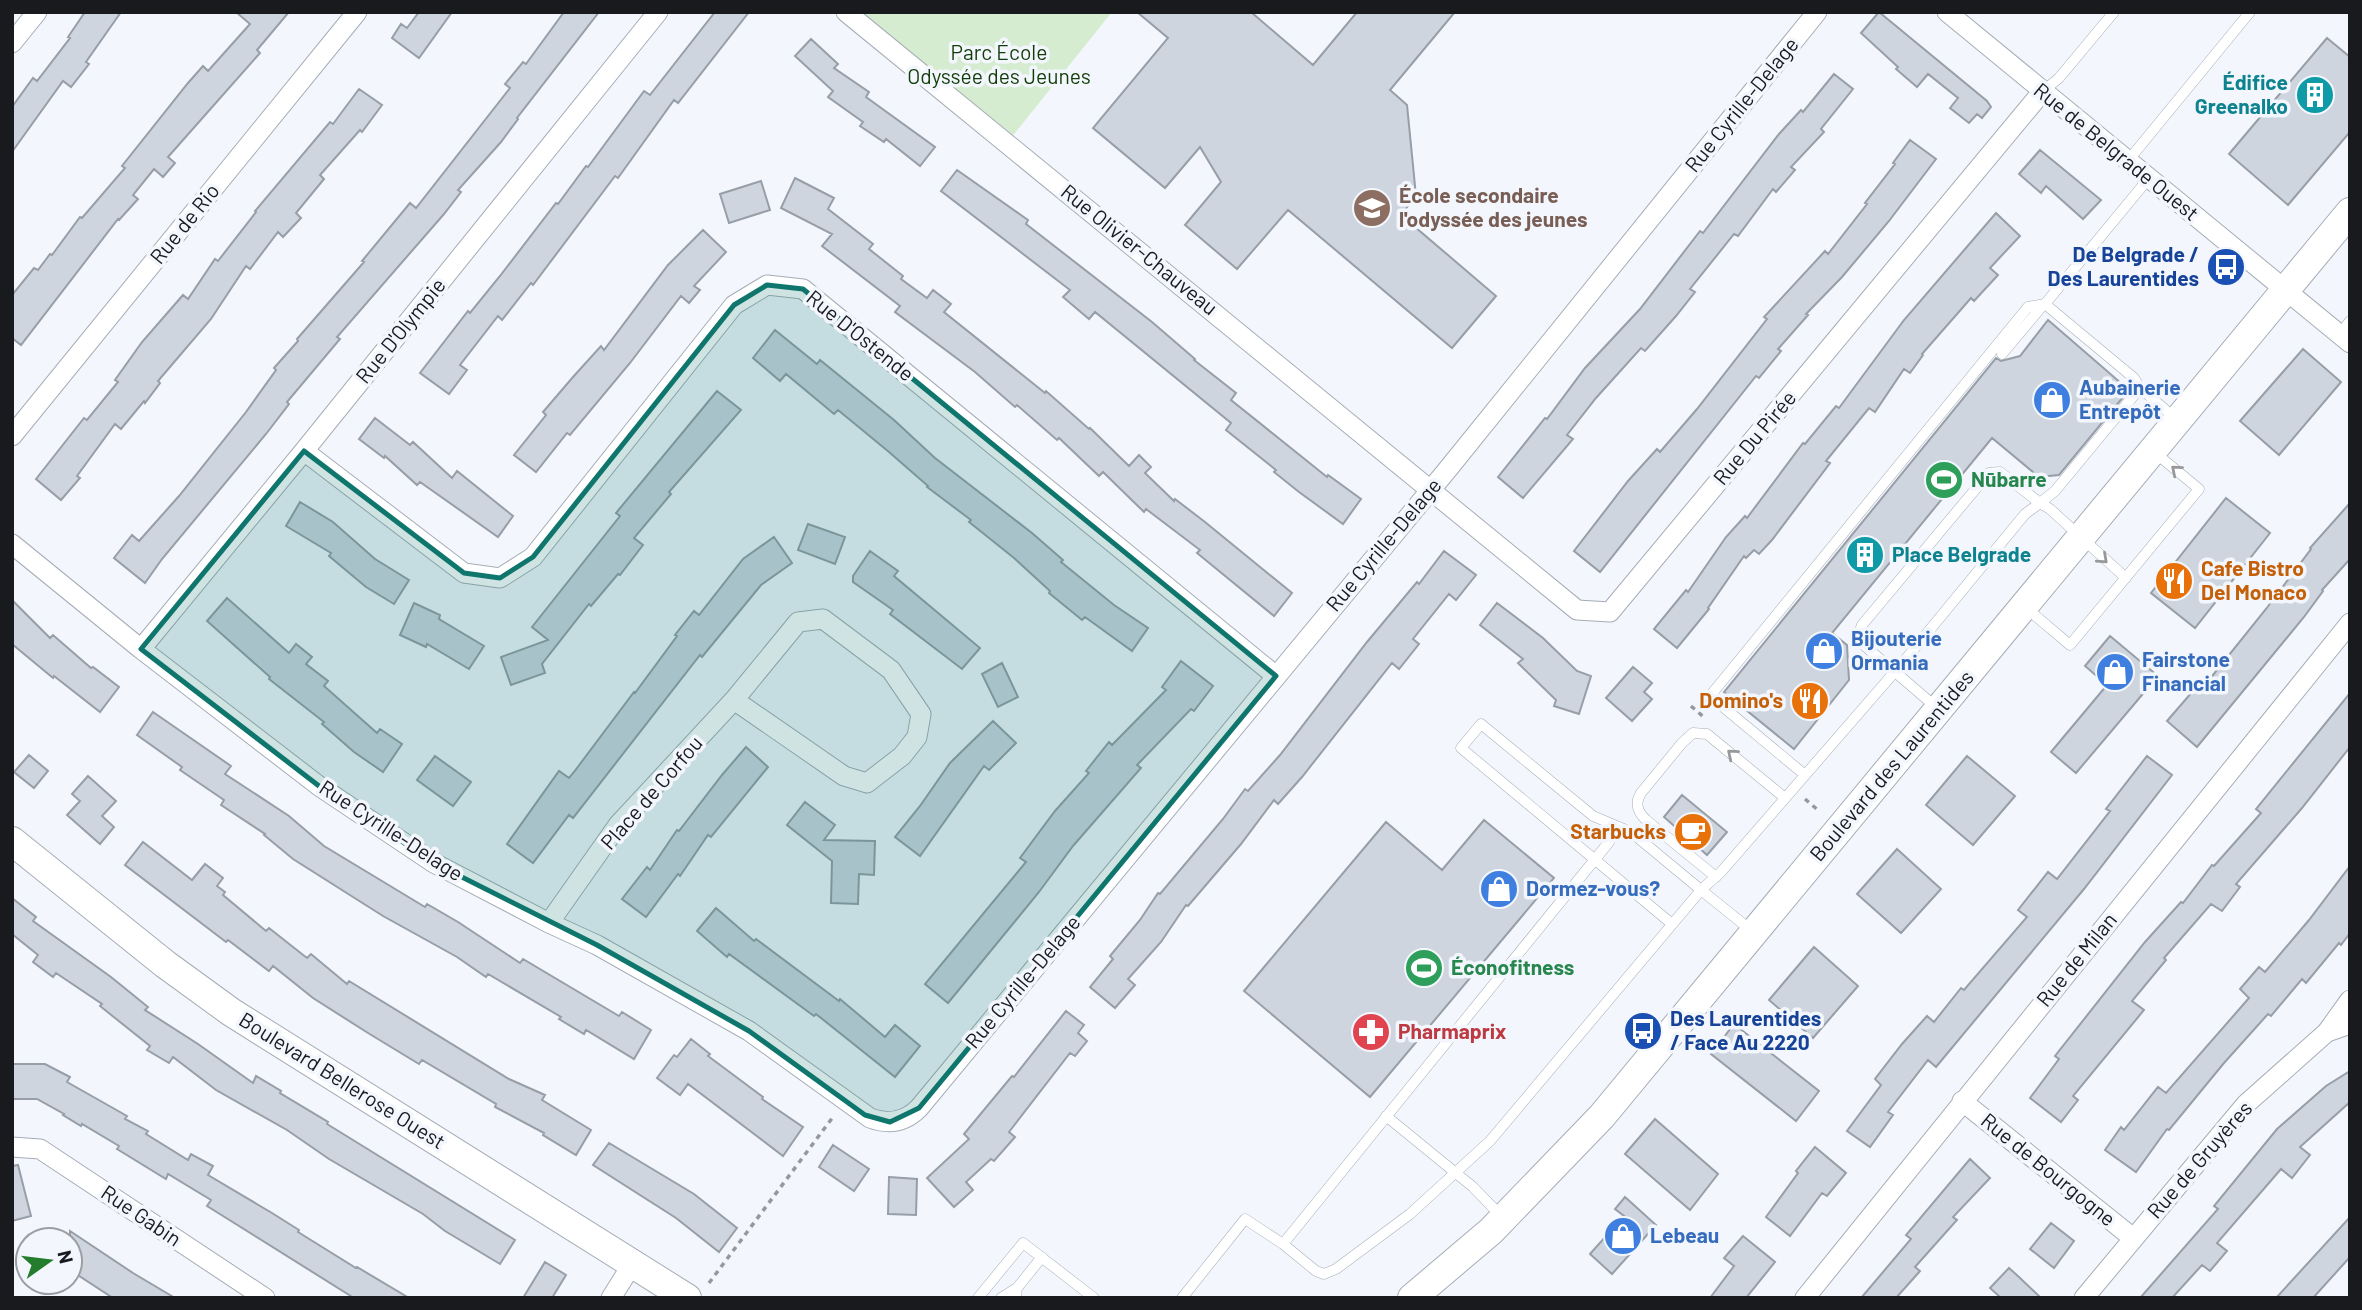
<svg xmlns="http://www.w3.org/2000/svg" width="2362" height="1310" viewBox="0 0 2362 1310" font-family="Barlow,sans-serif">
<rect width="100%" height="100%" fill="#f3f7fd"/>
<path fill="#d6ecd1" d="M860,12H1112L1007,143Z"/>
<path fill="#ced5df" stroke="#979ea7" stroke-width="2" d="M85,12H121L86,62L89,64L71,87L63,81L12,152V107L33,78L37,81L70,38L68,37Z
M236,12H289L257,50L260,53L168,157L175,163L163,177L154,169L133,195L138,199L119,220L118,219L21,345L12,338V295L34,268L38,270L50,254L52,255L80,217L82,218L125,168L122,166L188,83L203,66L208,71L250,24Z
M419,12H452L419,58L392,38L401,24L407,28Z
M564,12H599L517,118L518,119L501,142L458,190L461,192L444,214L337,337L340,339L287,402L289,404L266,434L162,559L145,583L114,558L132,535L139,541L179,496L246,412L276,370L274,368L298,341L297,339L364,262L362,261L410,203L416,208L510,88L505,84L523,62L526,64Z
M715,12H749L678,103L674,100L618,178L615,176L533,285L531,283L502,320L498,316L460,365L467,370L449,394L420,373L468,311L470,313L500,276L556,203L558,204L586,166L588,167L644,91L650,95Z
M1137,12H1251L1313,65L1357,12H1455L1390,90L1407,105L1416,196L1401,215L1496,296L1452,348L1288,210L1237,269L1185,225L1221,182L1200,147L1165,188L1093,128L1168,38Z
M1879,12L1987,101L1991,107L1982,118L1977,114L1969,123L1950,108L1958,98L1928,74L1917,87L1896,69L1898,67L1861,33Z
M2327,38L2350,57V132L2288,205L2229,154Z
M811,39L838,64L834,68L869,92L866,97L935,147L920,166L886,139L884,142L860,126L863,122L828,97L833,91L795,56Z
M1834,74L1853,89L1821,129L1824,132L1791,167L1795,170L1776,192L1773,189L1738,236L1734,234L1690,289L1695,292L1676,316L1645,351L1641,348L1596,398L1567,435L1573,439L1523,498L1498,477L1545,418L1547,419L1585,368L1640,309L1700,231L1703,233L1779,134L1801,110L1803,112Z
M359,89L382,105L362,132L360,130L320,175L324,179L296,213L301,218L283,237L278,232L250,269L246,266L211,319L158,381L160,383L145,403L144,401L121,429L115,424L77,476L80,478L61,500L36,479L84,418L87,420L118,382L115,380L142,342L183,295L188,299L215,259L218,261L256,212L255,211L330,122L333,124Z
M1910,140L1936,159L1889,221L1842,277L1806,314L1808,315L1778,349L1781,351L1759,378L1756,376L1600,572L1574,551L1628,481L1657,449L1660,452L1697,409L1767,319L1764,317L1825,251L1828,254L1867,204L1865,203L1895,164L1893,163Z
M2040,150L2101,200L2083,219L2046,186L2041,193L2019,174Z
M957,170L1028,220L1026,224L1152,322L1195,359L1194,360L1236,393L1231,400L1327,477L1328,475L1361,499L1343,524L1299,492L1274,472L1276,470L1226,430L1231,423L1095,312L1089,319L1063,297L1070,290L941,191Z
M795,178L834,198L828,209L873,244L869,249L903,276L901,279L927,298L933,290L951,304L944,312L1045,393L1046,391L1089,429L1090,428L1129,466L1139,455L1151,467L1145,473L1174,501L1175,499L1205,522L1292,593L1274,616L1197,553L1200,550L1146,509L1144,512L1103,472L1099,476L1059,438L1057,440L1017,405L1015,407L975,372L895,312L900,306L822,246L832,234L781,208Z
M761,181L770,210L729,223L720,194Z
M1996,213L2020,236L1990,268L1998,275L1974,301L1971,298L1922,354L1923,355L1910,373L1904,369L1875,412L1869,408L1826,461L1830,463L1772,540L1759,554L1754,550L1746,558L1744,556L1708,608L1709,609L1677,648L1654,629L1686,590L1688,592L1726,537L1745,516L1747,518L1803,443L1805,444L1836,406L1839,408L1904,320Z
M703,230L726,252L694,286L700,290L689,303L681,296L630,363L570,435L567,433L536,472L514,455L546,415L543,412L573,377L601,346L604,350L668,265Z
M2048,320L2129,390L2059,475L2039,477L1992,438L1832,633L1847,645L1849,680L1794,749L1724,692L1996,358L2001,361L2020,356Z
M775,330L817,364L820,360L894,420L935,458L1032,533L1063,560L1061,562L1114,605L1148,628L1132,651L1085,617L1082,620L1049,593L1050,591L1014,558L969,522L971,520L927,487L928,486L889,452L838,410L834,414L786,374L780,381L753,358Z
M2303,349L2341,382L2279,455L2240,421Z
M717,391L741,410L669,492L671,494L634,538L643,545L620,575L618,574L591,606L589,604L542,664L545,673L511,685L501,657L548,640L532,627L620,516L616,513Z
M375,418L410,445L413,442L452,478L457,471L513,516L498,537L420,482L417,485L385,456L384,458L359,439Z
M2226,498L2270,533L2195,628L2151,593Z
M300,502L333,522L375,559L409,580L394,604L366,587L329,556L331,553L286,526Z
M2350,503V559L2322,590L2323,591L2304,617L2197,747L2167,721L2205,677L2209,680L2266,609L2311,549L2310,548Z
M808,524L845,537L835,564L798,550Z
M774,537L792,563L761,585L702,657L700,655L573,818L569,815L533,863L507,844L559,771L569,778L574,772L634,692L635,693L677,636L675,635L694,611L699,615L743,559Z
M870,551L898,571L894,576L980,648L962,669L890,614L893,610L853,582V576Z
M1444,551L1476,575L1456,600L1449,594L1413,639L1419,644L1399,669L1392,663L1302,777L1278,804L1274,800L1241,844L1188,906L1186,905L1161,942L1128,979L1135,985L1115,1008L1090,987L1113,959L1110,956L1140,920L1158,893L1160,894L1223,819L1245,789L1248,791L1280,755L1367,642L1417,582L1419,584Z
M227,598L289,653L296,644L312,657L306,664L328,681L324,686L377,733L380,729L402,744L383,772L354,752L322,724L324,722L269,679L270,677L207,621Z
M12,600L50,638L53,635L91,668L93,667L119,687L100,712L54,676L53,678L12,644Z
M414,603L440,615L439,619L484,646L469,669L427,644L426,647L400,635Z
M1497,603L1543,638L1577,671L1591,676L1579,714L1554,706L1556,700L1518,663L1523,659L1480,625Z
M2110,636L2158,676L2076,773L2051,752L2107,685L2085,666Z
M1181,661L1213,686L1194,711L1191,709L1137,765L1141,768L1073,846L1039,892L948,1003L925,984L1026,862L1020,858L1055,811L1089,773L1086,771L1109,742L1112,745L1166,690L1162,687Z
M1002,663L1018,697L998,707L982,674Z
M1633,667L1652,683L1644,692L1652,699L1632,721L1606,698Z
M2350,693V747L2302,808L2236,884L2240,887L2222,911L2211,904L2164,958L2166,960L2132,1001L2144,1010L2073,1096L2078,1100L2061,1122L2030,1098L2059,1059L2055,1056L2145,942L2181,902L2183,903L2212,865L2214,866L2261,813L2256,809Z
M153,712L231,766L225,774L289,816L324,846L425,907L427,904L458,922L520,963L523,959L619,1016L622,1012L651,1030L634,1059L586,1030L584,1034L559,1019L561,1017L488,974L486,977L457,957L383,916L293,859L264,835L265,834L221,805L224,800L180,770L182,767L137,735Z
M993,721L1016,743L989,770L984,766L920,856L895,837L920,806L950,763Z
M746,747L768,767L711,837L708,835L680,876L678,874L646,917L622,899L647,867L650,870L677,830L679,831L722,775Z
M29,755L48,771L34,788L14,772Z
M435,756L471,782L453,806L417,780Z
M1967,756L2015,796L1973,845L1926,805Z
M2147,756L2172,775L2084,889L1936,1067L1928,1060L1888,1112L1893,1115L1870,1147L1847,1131L1881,1085L1875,1079L1902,1044L1927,1016L1934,1022L1961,988L1964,990L2027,917L2018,910L2048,872L2057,879L2110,811L2106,809Z
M88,776L116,801L102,816L114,827L100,844L67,815L80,801L72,794Z
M1682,795L1727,832L1707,855L1664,817Z
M805,802L835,825L824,840L875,841L874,875L859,874L858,904L831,903L832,861L787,825Z
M1484,820L1554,878L1370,1097L1244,991L1386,822L1442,870Z
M143,842L192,880L205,864L223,878L217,886L225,892L223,895L266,931L269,928L307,958L311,954L347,984L349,981L509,1079L545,1095L542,1100L591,1130L576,1155L543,1135L544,1133L495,1107L496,1104L422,1060L419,1064L368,1033L313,998L273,966L269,971L228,940L226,942L125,865Z
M1897,849L1941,889L1901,933L1857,894Z
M2350,866V933L2341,945L2339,943L2306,983L2302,979L2271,1016L2268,1014L2224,1063L2169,1130L2167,1129L2136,1172L2105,1150L2121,1127L2124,1130L2158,1087L2166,1093L2249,998L2240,989L2259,967L2265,972L2309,920Z
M12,898L36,917L33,921L111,977L148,1007L145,1010L198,1044L253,1083L256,1076L281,1091L280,1093L328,1122L327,1124L515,1240L500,1264L445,1231L423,1214L329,1159L287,1130L216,1090L173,1057L169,1063L147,1050L150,1046L100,1006L102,1004L56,973L53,977L33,962L38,955L12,934Z
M716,908L754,941L756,939L839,1001L840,999L885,1037L895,1025L920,1046L895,1077L816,1014L814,1016L729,954L727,957L697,931Z
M1814,947L1858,986L1813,1038L1769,1000Z
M1066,1011L1084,1025L1078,1033L1087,1041L1075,1056L1070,1053L1009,1132L1015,1137L994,1161L991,1159L966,1182L973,1190L954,1207L927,1178L969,1139L964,1134L1012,1076L1014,1077Z
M1734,1024L1819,1091L1796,1121L1711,1054Z
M691,1039L710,1054L708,1056L763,1097L762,1099L803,1127L783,1156L688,1084L680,1095L657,1078L674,1055L677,1057Z
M12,1064H45L70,1077L67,1082L127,1116L125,1119L148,1131L146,1134L188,1160L191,1154L213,1166L208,1175L272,1213L299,1230L298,1232L356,1268L357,1267L409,1298H354L207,1206L211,1200L168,1174L166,1179L117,1149L119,1146L82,1124L81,1126L63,1115L64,1114L37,1099H12Z
M2350,1071V1102L2300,1147L2310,1155L2292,1178L2281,1169L2217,1243L2227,1251L2210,1271L2202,1265L2172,1298H2140L2218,1209L2214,1206L2277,1129L2326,1086Z
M1655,1119L1718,1174L1690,1210L1625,1154Z
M609,1143L694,1194L737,1228L719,1252L676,1218L593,1165Z
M833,1145L869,1169L854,1191L819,1167Z
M1815,1147L1846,1173L1827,1196L1822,1193L1790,1236L1766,1217L1798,1173L1796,1171Z
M1970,1159L1990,1178L1953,1217L1957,1220L1915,1267L1920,1271L1896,1298H1861L1911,1239L1906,1235Z
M18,1165L31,1216L12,1221V1166Z
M889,1177L917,1179L916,1215L888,1214Z
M1625,1197L1656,1225L1612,1274L1590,1254L1624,1216L1615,1209Z
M2350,1217V1257L2313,1298H2276Z
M2051,1223L2074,1241L2054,1268L2030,1249Z
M70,1231L133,1273L175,1298H113L70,1270Z
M1743,1236L1775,1262L1746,1298H1710L1734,1266L1724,1258Z
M545,1262L566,1275L552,1298H523Z
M2009,1268L2019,1277L2041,1298H2001L1990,1288Z"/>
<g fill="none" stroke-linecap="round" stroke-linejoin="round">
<defs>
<path id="lane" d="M2042,92L2059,78L2114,12
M2127,162L2250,12
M2339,335L2350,321
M2002,354L2044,304
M2140,388L2134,378L2045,304L2149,178
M2025,607L2070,645L2199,489L2153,451
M1937,708L1866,647C1859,640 1858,633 1862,625L1989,473L2000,472L2040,503L2055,491L2140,388L2175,418
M1805,775L1710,696L2028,307L2045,304
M1716,877L1646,820C1638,812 1634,804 1641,793L1682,743L1693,733L1707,734L1785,798
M1672,924L1461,748L1481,724L1593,816L1631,832L1701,890L1721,872L1905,660L2025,514L2040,503L2050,509L2126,578
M1386,1116L1473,1187L1501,1216
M1283,1244L1609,842L1616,827
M1017,1288L1042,1257
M978,1298L1023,1243L1094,1298
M1001,1298L1017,1288L1016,1298
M1182,1298L1245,1219L1283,1244L1316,1271L1324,1274L1336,1269L1410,1214L1490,1141L1701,890L1752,931"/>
<path id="street" d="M846,12L1577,610L1610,612L2042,92
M1947,12L2350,343
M12,43L37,12
M12,436L357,12
M304,451L464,573L500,578L533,557L734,305L767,285L803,289L1276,676
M12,544L141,649L319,786L434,863L549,923L597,945L749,1031L870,1118C889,1125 905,1122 919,1108L1448,469L1817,12
M141,649L304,451L658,12
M549,923L618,825L734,700L798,622L823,619L891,670L921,714L917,737L902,756L867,783L844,776L734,700
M2327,1032L2350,1000
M1962,1101L2133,1238
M12,1147L40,1149L265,1298
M611,1298L633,1263
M1805,1298L2350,623
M2084,1298L2246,1104L2327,1032L2350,1024"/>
<path id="secondary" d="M12,841L165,964L231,1012L687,1298
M1412,1298L1491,1231L1602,1116L2350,212"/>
</defs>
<use href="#lane" stroke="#a6adb6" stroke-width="11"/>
<use href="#street" stroke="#a6adb6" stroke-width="21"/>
<use href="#secondary" stroke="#a6adb6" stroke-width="30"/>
<path stroke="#95989e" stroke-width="3.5" stroke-dasharray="5 5" stroke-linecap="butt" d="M1691,706L1706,719
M1805,799L1819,811
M709,1283L833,1117"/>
<use href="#lane" stroke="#fff" stroke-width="10"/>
<use href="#street" stroke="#fff" stroke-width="19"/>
<use href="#secondary" stroke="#fff" stroke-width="28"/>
</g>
<defs><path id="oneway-chevron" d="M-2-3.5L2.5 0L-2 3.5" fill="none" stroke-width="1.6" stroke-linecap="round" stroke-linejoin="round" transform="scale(1.75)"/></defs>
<g stroke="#97989a">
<use href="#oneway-chevron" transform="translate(2176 470) rotate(-140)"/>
<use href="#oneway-chevron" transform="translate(2103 559) rotate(42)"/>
<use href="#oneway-chevron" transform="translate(1732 754) rotate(-140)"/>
</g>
<path fill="#0f766e" fill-opacity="0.2" stroke="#0f766e" stroke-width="5" stroke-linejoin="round" d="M767,285L803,289L1276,676L919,1108L890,1122L865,1115L749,1031L597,945L434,863L319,786L141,649L304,451L464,573L500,578L533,557L734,305Z"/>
<defs>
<symbol id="building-disc" viewBox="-11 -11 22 22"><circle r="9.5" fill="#0f9aa8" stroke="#f3f7fd"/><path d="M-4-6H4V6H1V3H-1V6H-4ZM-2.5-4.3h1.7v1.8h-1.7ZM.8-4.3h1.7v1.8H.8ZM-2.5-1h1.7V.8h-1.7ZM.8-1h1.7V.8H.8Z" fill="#fff"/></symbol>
<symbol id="school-disc" viewBox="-11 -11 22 22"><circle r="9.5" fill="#8d6e63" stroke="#f3f7fd"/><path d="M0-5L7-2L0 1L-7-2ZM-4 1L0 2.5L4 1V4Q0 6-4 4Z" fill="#fff"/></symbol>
<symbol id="bus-disc" viewBox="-11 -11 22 22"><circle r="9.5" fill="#1a4fb4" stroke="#f3f7fd"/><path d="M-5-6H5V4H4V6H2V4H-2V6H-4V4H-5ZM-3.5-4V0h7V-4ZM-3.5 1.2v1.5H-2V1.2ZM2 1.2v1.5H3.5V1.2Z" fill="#fff"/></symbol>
<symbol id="shop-disc" viewBox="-11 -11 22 22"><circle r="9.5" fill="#3f7fe0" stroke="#f3f7fd"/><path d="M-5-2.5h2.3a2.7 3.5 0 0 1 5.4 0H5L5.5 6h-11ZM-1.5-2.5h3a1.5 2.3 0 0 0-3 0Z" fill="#fff"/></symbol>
<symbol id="stadium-disc" viewBox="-11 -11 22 22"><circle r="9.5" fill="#2e9e5b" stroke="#f3f7fd"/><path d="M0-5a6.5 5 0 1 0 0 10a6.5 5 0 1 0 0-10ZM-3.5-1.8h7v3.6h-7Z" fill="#fff"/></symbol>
<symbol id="restaurant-disc" viewBox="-11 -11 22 22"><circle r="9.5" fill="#e8710a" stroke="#f3f7fd"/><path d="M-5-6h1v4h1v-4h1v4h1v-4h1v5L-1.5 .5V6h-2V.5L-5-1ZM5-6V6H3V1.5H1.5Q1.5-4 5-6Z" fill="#fff"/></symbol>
<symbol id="cafe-disc" viewBox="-11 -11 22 22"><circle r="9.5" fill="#e8710a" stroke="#f3f7fd"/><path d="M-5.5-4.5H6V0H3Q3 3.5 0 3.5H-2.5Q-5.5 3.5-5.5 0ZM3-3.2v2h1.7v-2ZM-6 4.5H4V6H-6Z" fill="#fff"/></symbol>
<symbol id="pharmacy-disc" viewBox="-11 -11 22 22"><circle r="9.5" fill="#e0444e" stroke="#f3f7fd"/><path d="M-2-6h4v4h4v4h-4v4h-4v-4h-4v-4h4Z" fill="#fff"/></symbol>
</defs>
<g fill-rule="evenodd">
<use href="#building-disc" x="2293" y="73" width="44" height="44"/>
<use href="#school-disc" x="1350" y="186" width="44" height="44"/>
<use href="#bus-disc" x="2204" y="245" width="44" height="44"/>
<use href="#shop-disc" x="2030" y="378" width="44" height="44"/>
<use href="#stadium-disc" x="1922" y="458" width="44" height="44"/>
<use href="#building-disc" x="1843" y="533" width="44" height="44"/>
<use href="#restaurant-disc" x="2152" y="559" width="44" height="44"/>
<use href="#shop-disc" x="1802" y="629" width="44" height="44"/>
<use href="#shop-disc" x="2093" y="650" width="44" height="44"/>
<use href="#restaurant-disc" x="1788" y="679" width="44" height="44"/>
<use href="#cafe-disc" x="1671" y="810" width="44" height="44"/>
<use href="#shop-disc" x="1477" y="867" width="44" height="44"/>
<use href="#stadium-disc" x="1402" y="946" width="44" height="44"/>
<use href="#bus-disc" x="1621" y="1009" width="44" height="44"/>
<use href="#pharmacy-disc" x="1349" y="1010" width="44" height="44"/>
<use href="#shop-disc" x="1601" y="1214" width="44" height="44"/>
</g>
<g text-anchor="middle" stroke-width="7" stroke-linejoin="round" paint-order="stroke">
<g font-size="21" fill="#133d08" stroke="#f3f7fd">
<text x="999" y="60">Parc École<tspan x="999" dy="24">Odyssée des Jeunes</tspan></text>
</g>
<g font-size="21" font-weight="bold" fill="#0d838f" stroke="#f3f7fd" text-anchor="end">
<text x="2288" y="90">Édifice<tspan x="2288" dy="24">Greenalko</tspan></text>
<text x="1892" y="562" text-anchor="start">Place Belgrade</text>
</g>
<g font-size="21" fill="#181a1e" stroke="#f3f7fd">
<text transform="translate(1742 105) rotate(-51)" y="7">Rue Cyrille-Delage</text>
<text transform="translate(2116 152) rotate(39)" y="7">Rue de Belgrade Ouest</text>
<text transform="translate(185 224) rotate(-51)" y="7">Rue de Rio</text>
<text transform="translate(1139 250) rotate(39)" y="7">Rue Olivier-Chauveau</text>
<text transform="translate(401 331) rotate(-51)" y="7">Rue D'Olympie</text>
<text transform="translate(860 336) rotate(39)" y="7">Rue D'Ostende</text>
<text transform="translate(1755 438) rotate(-50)" y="7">Rue Du Pirée</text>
<text transform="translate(1384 545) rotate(-50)" y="7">Rue Cyrille-Delage</text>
<text transform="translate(1892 766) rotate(-50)" y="7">Boulevard des Laurentides</text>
<text transform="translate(652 793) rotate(-49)" y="7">Place de Corfou</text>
<text transform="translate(391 831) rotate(33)" y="7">Rue Cyrille-Delage</text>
<text transform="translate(2077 960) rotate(-51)" y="7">Rue de Milan</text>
<text transform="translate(1023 982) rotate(-50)" y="7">Rue Cyrille-Delage</text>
<text transform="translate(342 1081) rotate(32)" y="7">Boulevard Bellerose Ouest</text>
<text transform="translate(2200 1160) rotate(-49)" y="7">Rue de Gruyères</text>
<text transform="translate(2048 1170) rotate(39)" y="7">Rue de Bourgogne</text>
<text transform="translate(141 1216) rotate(34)" y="7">Rue Gabin</text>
</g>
<g font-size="21" font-weight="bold" fill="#785e54" stroke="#f3f7fd" text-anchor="start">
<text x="1399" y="203">École secondaire<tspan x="1399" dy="24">l'odyssée des jeunes</tspan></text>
</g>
<g font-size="21" font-weight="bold" fill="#164399" stroke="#f3f7fd" text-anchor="end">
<text x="2199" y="262">De Belgrade /<tspan x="2199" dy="24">Des Laurentides</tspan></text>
<text x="1670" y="1026" text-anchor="start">Des Laurentides<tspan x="1670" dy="24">/ Face Au 2220</tspan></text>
</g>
<g font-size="21" font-weight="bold" fill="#366cbe" stroke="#f3f7fd" text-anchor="start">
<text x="2079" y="395">Aubainerie<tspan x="2079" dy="24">Entrepôt</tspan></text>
<text x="1851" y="646">Bijouterie<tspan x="1851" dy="24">Ormania</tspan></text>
<text x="2142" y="667">Fairstone<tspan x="2142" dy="24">Financial</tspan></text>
<text x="1526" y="896">Dormez-vous?</text>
<text x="1650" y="1243">Lebeau</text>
</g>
<g font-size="21" font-weight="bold" fill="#27864d" stroke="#f3f7fd" text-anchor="start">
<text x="1971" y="487">Nūbarre</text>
<text x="1451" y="975">Éconofitness</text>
</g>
<g font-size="21" font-weight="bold" fill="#c56008" stroke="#f3f7fd" text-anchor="end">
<text x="2201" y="576" text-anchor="start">Cafe Bistro<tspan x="2201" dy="24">Del Monaco</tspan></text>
<text x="1783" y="708">Domino's</text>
<text x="1666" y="839">Starbucks</text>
</g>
<g font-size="21" font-weight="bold" fill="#be3a42" stroke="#f3f7fd" text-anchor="start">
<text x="1398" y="1039">Pharmaprix</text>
</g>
</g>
<rect width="2362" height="1310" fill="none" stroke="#181a1e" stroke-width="28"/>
<g transform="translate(49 1261) rotate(76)"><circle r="33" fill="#f3f7fd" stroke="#9b9fa4" stroke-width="2"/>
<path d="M0-5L12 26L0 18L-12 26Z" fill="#247d2c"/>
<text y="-10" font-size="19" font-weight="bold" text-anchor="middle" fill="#181a1e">N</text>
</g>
</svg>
